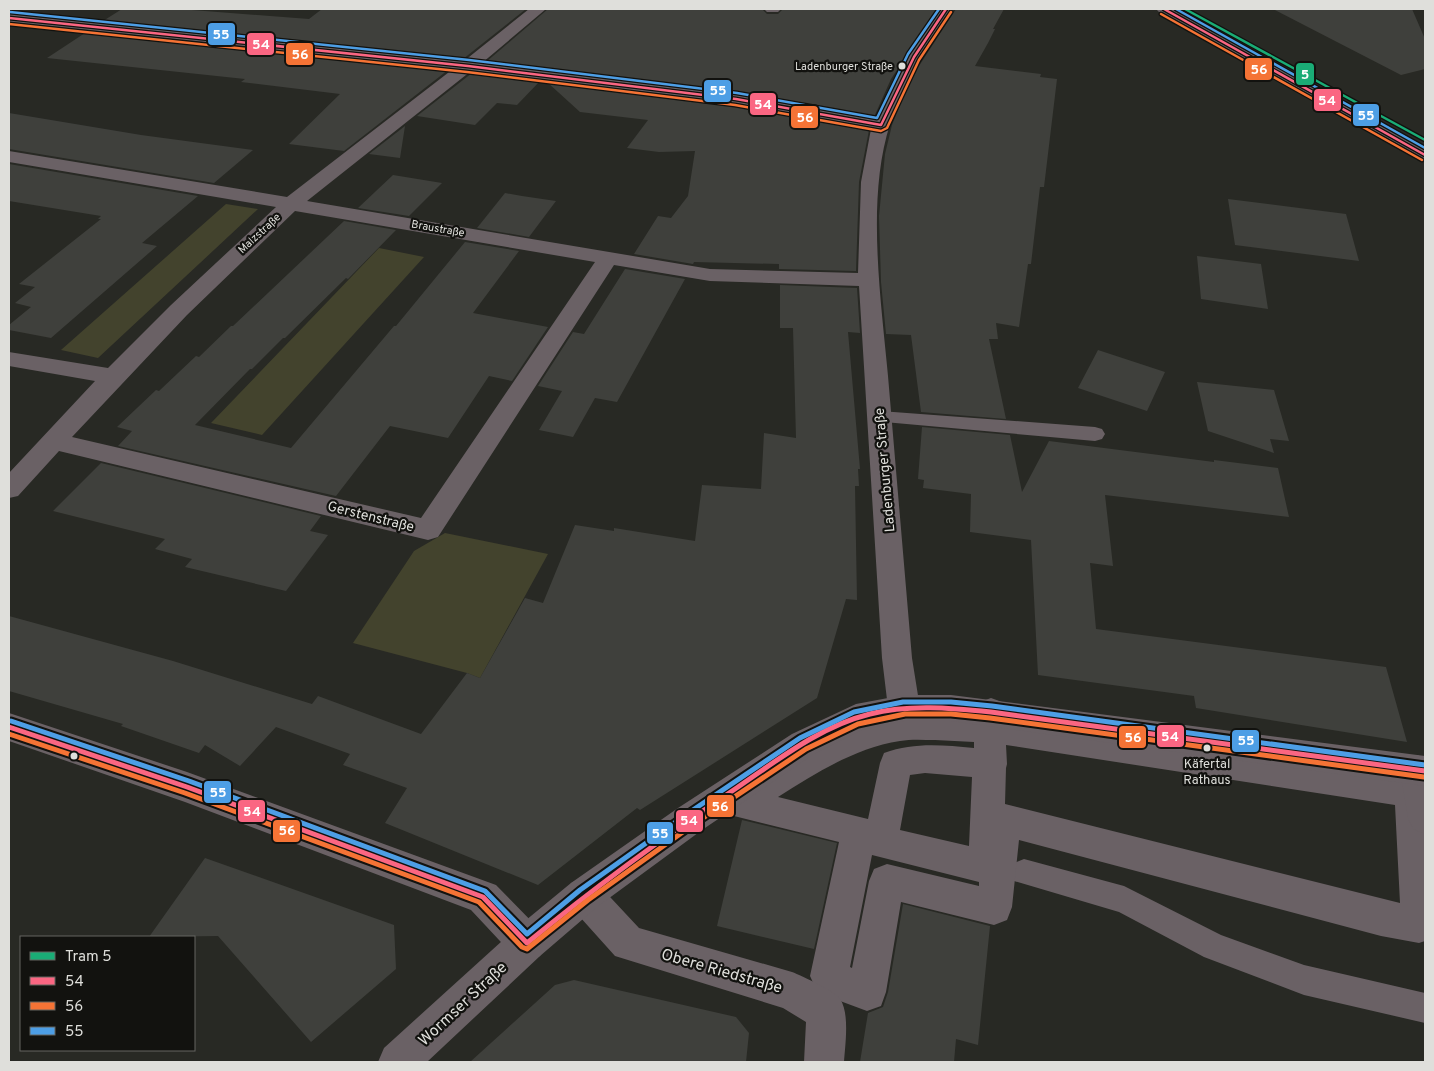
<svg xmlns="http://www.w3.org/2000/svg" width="1434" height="1071" viewBox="0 0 1434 1071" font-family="Overpass,sans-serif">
<rect width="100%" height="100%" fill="#282924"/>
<path fill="#43432d" d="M226,204L258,209L98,358L61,350Z
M379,248L424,257L262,435L211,423Z
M445,533L548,554L480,678L467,673L353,643L414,551Z"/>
<path fill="#3f403c" d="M122,9H179L309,19L322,9H526L463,59L103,21Z
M548,9H762L767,14H778L783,9H937L891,79L874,117L736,92L486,62Z
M956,9H1004L993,29H995L988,43L975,66L1041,74L1040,77L1057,79L1044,187H1040L1031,264H1028L1019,327L996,323L998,339H989L1006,419L921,412L911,335L886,334L881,282L879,216L885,154L892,125L904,95L919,66Z
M1273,9H1412L1425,39V69L1401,75Z
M85,33L448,70L344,151L289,144L340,94L241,82L245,79L47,58Z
M472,73L540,81L517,105L497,103L475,125L417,116Z
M547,82L736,106L869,130L859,182L856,271L779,269V264L694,262L693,264L634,254L658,216L671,218L688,196L695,151L659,152L627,148L648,120L580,112Z
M9,113L141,135L253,150L214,183L9,149Z
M405,126L400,158L369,154Z
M9,164L198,196L142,243L157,246L51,338L9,330V325L31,307L15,303L35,287L19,284L101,219H98L101,216L9,201Z
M393,175L442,183L409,216L358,208Z
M505,193L522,196L556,201L529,237L477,228Z
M1228,199L1346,214L1359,261L1235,245Z
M344,221L396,230L348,279L346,278L285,338H283L252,369H250L195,425L291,448L394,326H396L465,242L519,251L473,313L548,327L512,381L489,376L448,438L390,426L336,496L118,446L132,431L117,427L156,390L159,391L196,356L199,357L231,326H233Z
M1197,256L1261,264L1268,309L1201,299Z
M625,269L685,279L617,402L595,398L573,437L539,430L562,391L538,386L573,332L584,334Z
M780,285L857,288L860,333L848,332L860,469H858L859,486H855L857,600L846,599L817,698L640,810L637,808L538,885L385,823L407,788L343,765L350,754L276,727L240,766L205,745L199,753L121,726L123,724L9,691V616L173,661L312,704L318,696L421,734L467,673L480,678L525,598L543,603L575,525L614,531V528L695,541L702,485L761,489L764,433L796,438L793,328H780Z
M1098,350L1165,372L1147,411L1078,388Z
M1197,382L1274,390L1289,441L1270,439L1274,453L1208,431Z
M922,427L1010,435L1022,492L1049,441L1214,462V460L1278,468L1289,517L1105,495L1113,566L1090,563L1096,629L1386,667L1407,742L1196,708L1194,696L1038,675L1031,540L970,532L971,494L923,488L924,480L918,479Z
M101,463L321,516L310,531L328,535L286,591L185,567L192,559L155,549L165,539L53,511Z
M742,820L837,843L814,949L717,926Z
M205,858L394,925L396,969L311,1042L218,936L149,937Z
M903,904L990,926L978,1045L956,1039L954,1062H860L868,1013L883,1007L888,992Z
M574,980L736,1017L749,1033L746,1062H470L555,985Z"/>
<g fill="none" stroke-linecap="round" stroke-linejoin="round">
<path fill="#6a6165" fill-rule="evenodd" d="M880,411L1095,427L1102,429L1105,434L1102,439L1095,441L873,421L870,417L873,413Z
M1024,859L1124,886L1221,935L1304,965L1425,993V1023L1304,995L1204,957L1119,912L1014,881L1010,872L1014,863Z"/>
<path fill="#6a6165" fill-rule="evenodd" d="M991,698L1002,702L1007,712V717L1411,777L1423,781L1425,786V941L1419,943L1381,936L1019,840L1012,907L1007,920L994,925L901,902L886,992L881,1006L867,1011L832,998L816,989L810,976L839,842L726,814L721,803L726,792L804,745L878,718L901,713L975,714L980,702ZM935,740L974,742V748C942,745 914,742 884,753L880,763L868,819L778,797C816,773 855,748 900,741C911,739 924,740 935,740ZM1006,745L1395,805L1400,903L1005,804L1006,768L1007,764ZM925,773L972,777L969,846L900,830L910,775ZM872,855L979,882V886L887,864L874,869L869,881L852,968L850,967Z"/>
<path fill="#6a6165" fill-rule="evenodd" d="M529,9H546L482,63L736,94L875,119L893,80L939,9H954C930,45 903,83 890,124C866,199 881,299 888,376C896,470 904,564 912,658L920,708L915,718L904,721L893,718L888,708L882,658L859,286L710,281L614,265L438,537L428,540L59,451L18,496L9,498V473L95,381L9,366V352L108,368L171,305L276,207L9,162V151L287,197L453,69L9,23V13L464,61ZM471,71L736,104L871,129L861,182L858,273L710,269L307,201ZM295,211L595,262L421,518L72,437L187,315Z
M764,9H781L778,12H767Z
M1156,9H1175L1425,148V160L1418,159L1159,12Z
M9,713L187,772L496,885L540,930L546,943L540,956L527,962L514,956L471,910L185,802L9,741Z
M1417,755L1425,758V834L1413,829L1408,818L1400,770L1405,760Z
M584,877L597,883L639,928L792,972C802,976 835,991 840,999C850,1013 845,1046 844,1062H804L806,1022L783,1008L615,956L571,907L566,895L571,883Z"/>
<path fill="#6a6165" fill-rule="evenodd" d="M904,695H951L1425,756V786L951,721H904L862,730L814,754L702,830L597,907L540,956L427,1062H378L384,1048L514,930L571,883L678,808L792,734L856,704Z"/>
<defs>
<path id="bus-1-far1" d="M1164,9L1425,155
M9,18L468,66L736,99L881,125L914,57L946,9"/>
<path id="bus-1" d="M9,727L187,787L483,897L527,943C595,887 665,836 738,787C779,759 821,726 870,714C909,704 951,708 991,712L1425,771"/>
<path id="bus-2-far1" d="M1161,14L1422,160
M9,24L467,72L735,105L881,131L887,128L919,60L951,12"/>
<path id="bus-2" d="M9,734L185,793L479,902L522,947L527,949L588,900L694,824L806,749L858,724L905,714H951L990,718L1424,777"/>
<path id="bus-3-far1" d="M1176,9L1425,148
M10,12L469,60L737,93L877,118L908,54L939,9"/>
<path id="bus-3" d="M11,721L189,781L485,891L527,934L580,890L687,814L800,738L854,712L903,702H951L992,706L1425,765"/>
</defs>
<use href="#bus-1-far1" stroke="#12120f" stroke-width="5"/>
<use href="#bus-1" stroke="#12120f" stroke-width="9"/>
<use href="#bus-2-far1" stroke="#12120f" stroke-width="5"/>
<use href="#bus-2" stroke="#12120f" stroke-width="9"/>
<use href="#bus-3-far1" stroke="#12120f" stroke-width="5"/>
<use href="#bus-3" stroke="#12120f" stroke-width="9"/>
<use href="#bus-1-far1" stroke="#fa6682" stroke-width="2.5"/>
<use href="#bus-1" stroke="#fa6682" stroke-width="5"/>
<use href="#bus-2-far1" stroke="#f57335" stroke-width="2.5"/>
<use href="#bus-2" stroke="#f57335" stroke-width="5"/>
<use href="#bus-3-far1" stroke="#4d9ee5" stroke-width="2.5"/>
<use href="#bus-3" stroke="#4d9ee5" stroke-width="5"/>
<defs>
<path id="tram-1" d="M1185,9L1425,140"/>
</defs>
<use href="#tram-1" stroke="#12120f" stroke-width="5"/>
<use href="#tram-1" stroke="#1aac76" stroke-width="2.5"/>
</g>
<g fill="#dfdfdb" stroke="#12120f" stroke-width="2">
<circle cx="902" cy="66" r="4.5"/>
<circle cx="1207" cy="748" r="4.5"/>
<circle cx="74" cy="756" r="4.5"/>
</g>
<g text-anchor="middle" stroke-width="4.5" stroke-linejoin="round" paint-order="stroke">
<g font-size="11" fill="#dfdfdb" stroke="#12120f" text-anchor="end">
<text x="893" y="70">Ladenburger Straße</text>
</g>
<g font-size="11" fill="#dfdfdb" stroke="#12120f">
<text transform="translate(438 228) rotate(10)" y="4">Braustraße</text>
<text transform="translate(259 233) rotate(-43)" y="4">Malzstraße</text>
</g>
<g font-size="13" fill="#dfdfdb" stroke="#12120f">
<text x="1207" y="768">Käfertal<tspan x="1207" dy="16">Rathaus</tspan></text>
</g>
<g font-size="14" fill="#dfdfdb" stroke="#12120f">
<text transform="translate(884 470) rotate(-95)" y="5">Ladenburger Straße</text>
<text transform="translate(371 516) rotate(14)" y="5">Gerstenstraße</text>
</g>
<g font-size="16" fill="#dfdfdb" stroke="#12120f">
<text transform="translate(722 970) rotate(16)" y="6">Obere Riedstraße</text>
<text transform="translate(462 1003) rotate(-43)" y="6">Wormser Straße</text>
</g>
</g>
<g stroke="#12120f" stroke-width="2">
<rect x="207" y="22" width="29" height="24" rx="5" fill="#4d9ee5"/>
<rect x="246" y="32" width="29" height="24" rx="5" fill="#fa6682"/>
<rect x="285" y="42" width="29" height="24" rx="5" fill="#f57335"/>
<rect x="1244" y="57" width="29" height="24" rx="5" fill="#f57335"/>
<rect x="1295" y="62" width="20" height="24" rx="5" fill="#1aac76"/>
<rect x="703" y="79" width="29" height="24" rx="5" fill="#4d9ee5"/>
<rect x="1313" y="88" width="29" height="24" rx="5" fill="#fa6682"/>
<rect x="749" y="92" width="28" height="24" rx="5" fill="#fa6682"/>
<rect x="1352" y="103" width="28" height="24" rx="5" fill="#4d9ee5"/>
<rect x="790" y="105" width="29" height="24" rx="5" fill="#f57335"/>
<rect x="1156" y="724" width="29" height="24" rx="5" fill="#fa6682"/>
<rect x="1118" y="725" width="29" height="24" rx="5" fill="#f57335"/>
<rect x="1231" y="729" width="29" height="24" rx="5" fill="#4d9ee5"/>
<rect x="203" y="780" width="29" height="24" rx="5" fill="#4d9ee5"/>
<rect x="706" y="794" width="29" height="24" rx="5" fill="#f57335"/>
<rect x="237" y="799" width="29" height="24" rx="5" fill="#fa6682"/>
<rect x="675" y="809" width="29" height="24" rx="5" fill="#fa6682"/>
<rect x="272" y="819" width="29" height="24" rx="5" fill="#f57335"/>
<rect x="646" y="821" width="28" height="24" rx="5" fill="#4d9ee5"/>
</g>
<g font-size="14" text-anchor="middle" font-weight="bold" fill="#fff">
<text x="221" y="39">55</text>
<text x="261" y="49">54</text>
<text x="300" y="59">56</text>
<text x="1259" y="74">56</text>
<text x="1305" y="79">5</text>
<text x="718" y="95">55</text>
<text x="1327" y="105">54</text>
<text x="763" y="109">54</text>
<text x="1366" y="120">55</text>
<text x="805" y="122">56</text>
<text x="1170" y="741">54</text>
<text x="1133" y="742">56</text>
<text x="1246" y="745">55</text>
<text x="218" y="797">55</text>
<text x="720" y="811">56</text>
<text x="252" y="816">54</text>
<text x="689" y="825">54</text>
<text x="287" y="835">56</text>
<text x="660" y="838">55</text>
</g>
<rect width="1434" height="1071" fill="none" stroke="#dfdfdb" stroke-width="20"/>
<rect x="20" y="936" width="175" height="115" fill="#12120f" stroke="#646461"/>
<rect x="30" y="952" width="25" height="8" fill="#1aac76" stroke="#646461"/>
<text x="65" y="961" font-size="15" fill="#dfdfdb">Tram 5</text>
<rect x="30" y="977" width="25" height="8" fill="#fa6682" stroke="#646461"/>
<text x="65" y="986" font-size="15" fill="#dfdfdb">54</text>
<rect x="30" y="1002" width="25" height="8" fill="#f57335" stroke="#646461"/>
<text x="65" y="1011" font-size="15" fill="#dfdfdb">56</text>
<rect x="30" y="1027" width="25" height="8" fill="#4d9ee5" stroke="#646461"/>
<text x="65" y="1036" font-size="15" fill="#dfdfdb">55</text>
</svg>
